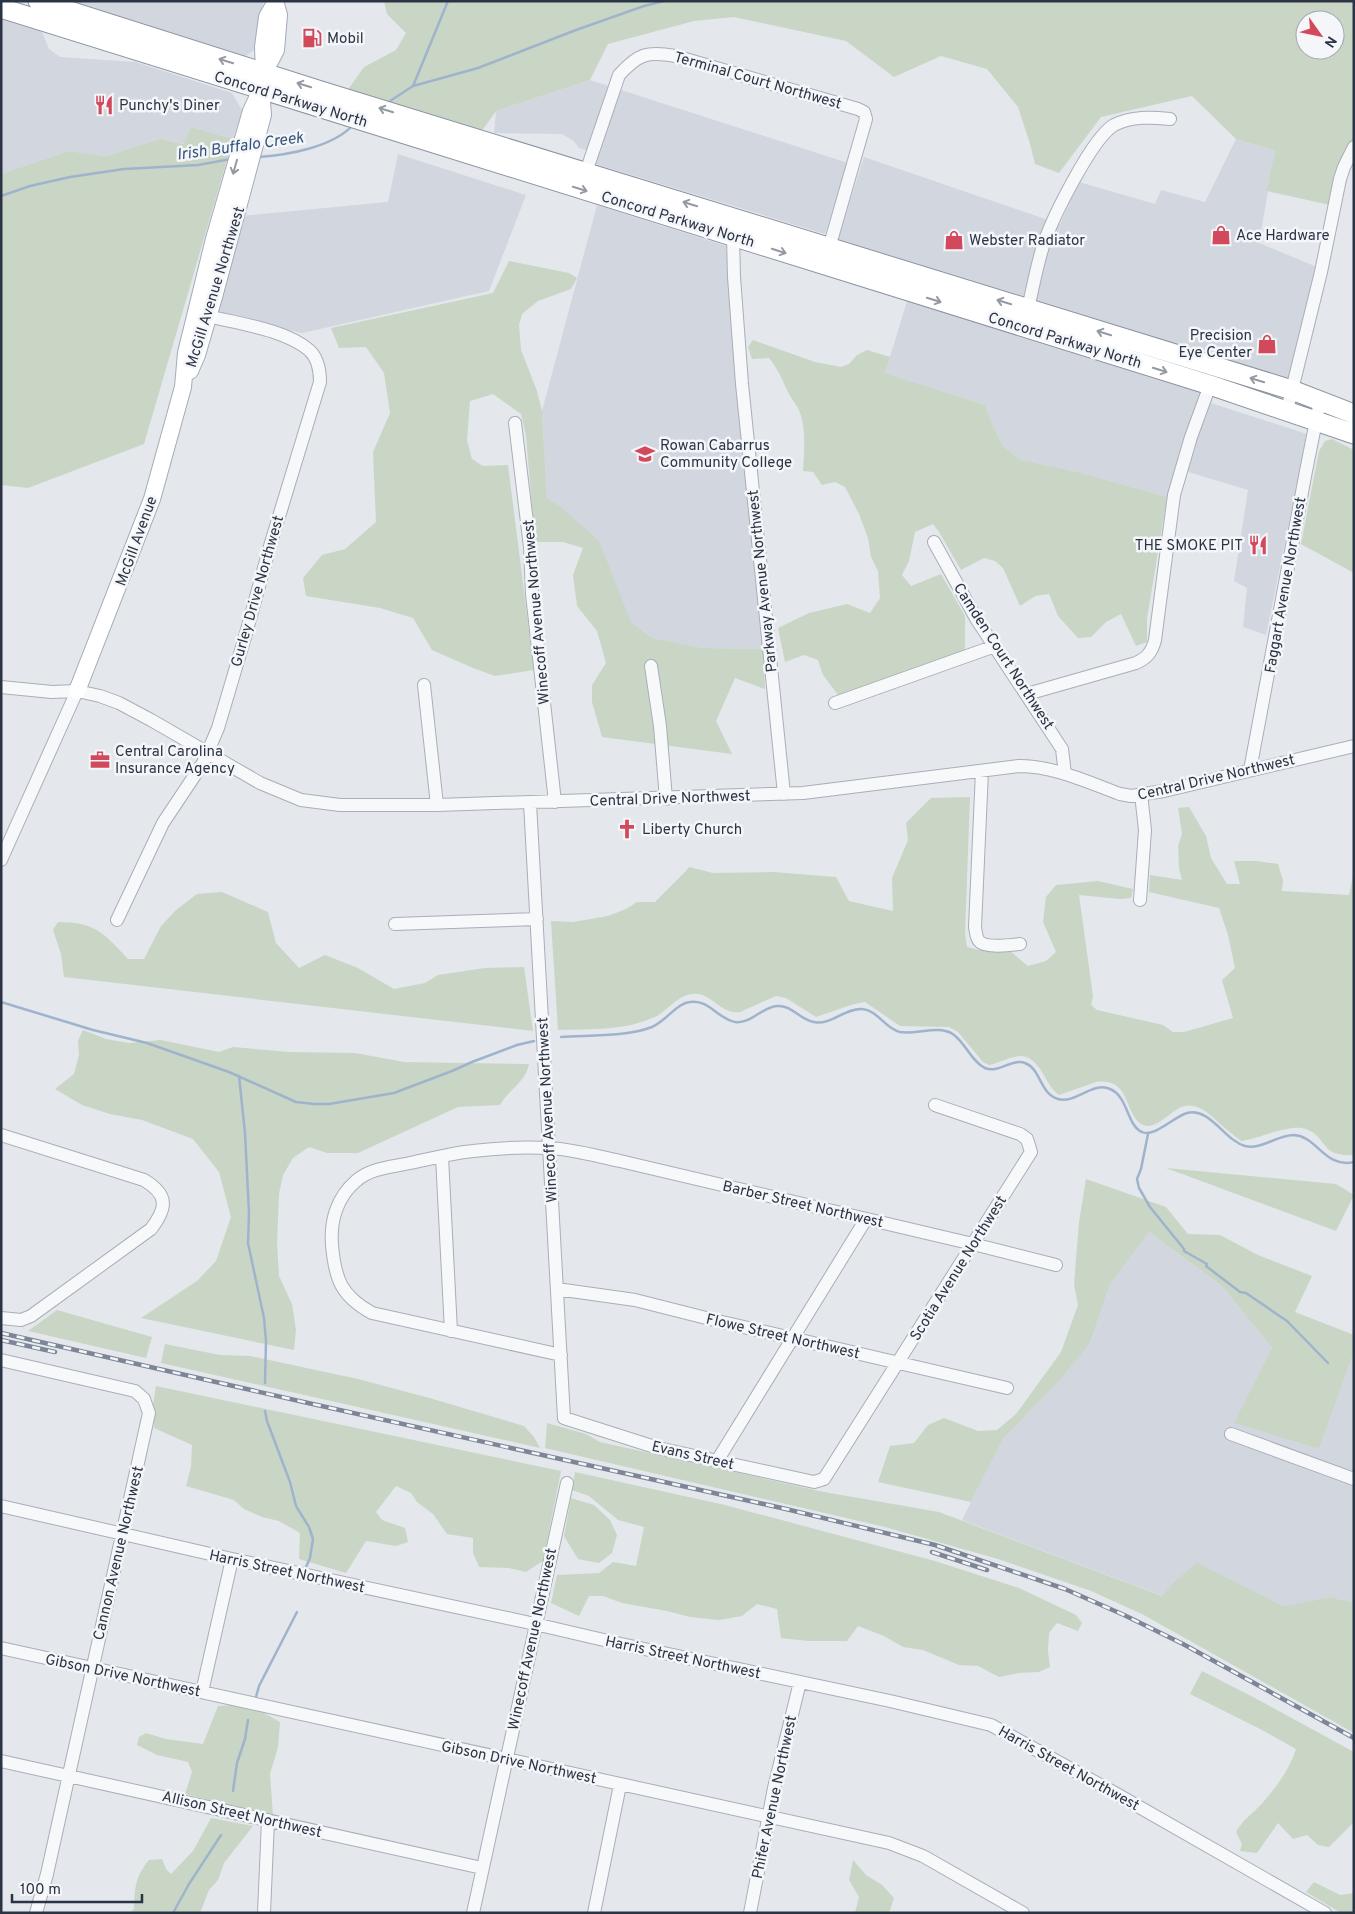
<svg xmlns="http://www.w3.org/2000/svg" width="1355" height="1914" viewBox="0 0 1355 1914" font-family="Overpass,sans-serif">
<rect width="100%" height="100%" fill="#e4e7ec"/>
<path fill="#d2d6de" d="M64,1H263L261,28L254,50L243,58Z
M1,18L42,32L49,49L60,57L135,62L232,93L242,110L233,139L191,127L185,144L160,139L106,156L68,151L1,174Z
M590,80L848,163L825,234L586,161L589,151L579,148L574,141L562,134L494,133L496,111Z
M1236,139L1275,151L1259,243L1317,267L1290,377L1285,381L1059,312L1048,345L1199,390L1203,394L1167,497L1074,471L1021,460L1003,446L993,426L985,405L885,373L908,298L986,326L998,292L837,242L864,157L1060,224L1079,182L1155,204L1161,190L1205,202Z
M398,154L526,195L489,291L302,333L217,314L241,216L388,202Z
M597,205L726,246L763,649L703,648L652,638L631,622L578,523L560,506L547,498L542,411Z
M1211,403L1307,434L1266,635L1243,627L1247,588L1234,581L1248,490L1185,471Z
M1149,1232L1222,1286L1272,1348L1235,1423L1319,1449L1354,1352V1603L1331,1597L1283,1606L1197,1564L1175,1581L1163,1596L962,1520L1003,1439L1062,1378L1090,1343L1110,1284Z"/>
<path fill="#c9d6c5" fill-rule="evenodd" d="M384,1H1354V140L1345,153L1330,205L1267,191L1275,151L1236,139L1192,96L1101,117L1059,173L1035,164L1030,144L1018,107L987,69L941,56L894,77L846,41L734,17L694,21L608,44L590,80L496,111L481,132L347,91L364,67L396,50L406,33L387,14ZM1305,20H1335V50H1305Z
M191,127L233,139L144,444L28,488L1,485V174L68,151L106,156L160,139L184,144Z
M509,261L569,273L577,278L571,289L538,301L522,314L519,325L521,350L537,391L542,411L547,498L560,506L599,541L631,622L652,638L703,648L763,649L765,689L735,678L716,721L732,754L602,737L592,702V685L606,663L597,631L577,606L573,575L583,548L563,542H535L526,436L521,414L493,394L470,401L467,440L472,459L483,466L508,465L534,670L495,676L473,668L432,650L413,618L380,608L306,596L303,578L322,555L345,549L376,522L373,452L390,413L384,373L366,347L339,348L331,328L493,293Z
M753,340L815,362L841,367L849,364L857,355L867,350L890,357L885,373L985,405L993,426L1003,446L1021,460L1074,471L1167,497L1147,619V642L1136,646L1121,614L1106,622L1091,637L1078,638L1058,616L1049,594L1035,596L1020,606L1003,568L995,561L984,558L961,570L939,532L933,524L915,532L909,561L902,575L911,586L941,574L965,616V652L838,695L823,675L818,660L804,655L785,662L778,628L809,613L847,604L870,613L880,598L878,571L871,557L868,538L859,514L845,487L835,482L822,485L813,472L803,471C804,451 807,427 798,408C795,403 791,398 788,392C782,379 778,369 769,358L752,359L748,347Z
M1332,439L1354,450V573L1301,544L1319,451L1325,441Z
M970,797L965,934L967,947L979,950L1010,951L1028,966L1046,961L1056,952L1043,922L1046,897L1056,885L1098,881L1133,889L1131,898L1120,899L1079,895L1093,996L1091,1005L1097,1010L1163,1025L1173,1032H1184L1233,1018L1222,980L1235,968L1228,935L1219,908L1149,892L1150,875L1182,880L1179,868L1178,846L1182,834L1178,808L1189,807L1206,836L1211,858L1227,884H1240L1234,861H1257L1278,864L1283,880L1282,891L1349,895L1353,876L1354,850V1155C1319,1157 1329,1138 1306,1129C1290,1123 1259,1139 1241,1141C1236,1137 1231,1133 1226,1129C1215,1120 1201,1102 1184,1106C1173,1109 1155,1131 1143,1125C1123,1115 1132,1077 1096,1082L1059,1095C1045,1086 1041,1057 1021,1056C1011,1056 999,1063 989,1065L983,1062L958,1032L949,1027L900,1026L865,1002L854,1004L816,1017L786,998L776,996L740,1012C720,1015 711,991 692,994C677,996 669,1009 657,1016C626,1031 591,1029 558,1030L551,921L573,922L608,916L626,909L637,902H655L686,871L689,867L713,873L773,872L836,877L849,901L893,911L892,878L908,840L906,823L931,798Z
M222,892L268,912L276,943L299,968L325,955L358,968L394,989L425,983L438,975L485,968L524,967L533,1031L64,977L61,954L53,930L58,922C95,922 104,933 128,959H144L161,926L176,910L197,894Z
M83,1030L106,1039L129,1043L161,1040L219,1052L233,1047L289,1052L355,1053L404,1062L529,1064C526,1082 509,1089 500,1105L458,1107L358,1153H327L309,1147L293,1158L283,1175L279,1194L277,1242L279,1276L292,1304L296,1330L294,1350L141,1318L197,1281L216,1261L231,1217L219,1172L193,1139L142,1120L110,1114L82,1105L55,1089L74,1074L79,1055L78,1041Z
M1166,1168L1336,1184L1354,1195L1336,1231Z
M1086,1179L1166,1207L1188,1234L1220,1235L1258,1255L1312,1276L1295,1312L1354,1335V1352L1319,1449L1234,1423L1272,1348L1222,1286L1149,1232L1110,1284L1090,1343L1062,1378L1003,1439L971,1502L878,1482L890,1446L914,1443L928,1425L944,1418L978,1431L997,1430L1016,1414L1061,1352L1078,1305L1074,1284L1079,1222Z
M57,1310L152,1337L146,1358L28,1331Z
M165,1344L220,1355L250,1356L358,1379L433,1399L524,1426L534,1437L540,1448L161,1363Z
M156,1386L561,1471L543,1561L526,1572L509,1568L479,1567L473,1553V1538L447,1534L433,1514L417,1502L411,1493L396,1486L376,1512L382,1520L405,1528L408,1542L396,1546L366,1541L346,1573L299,1559L300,1533L279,1521L262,1517L244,1509L234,1500L186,1486L191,1467L192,1445L154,1428L153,1405Z
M547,1423L586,1434L600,1442L824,1492L939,1512L1162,1596L1175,1581L1197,1563L1283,1606L1331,1597L1354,1603V1733L1142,1614L1091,1591L998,1559L885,1527L545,1448Z
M575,1472L725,1505L935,1561L1019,1588L1076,1615L1082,1623L1078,1631L1057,1623L1049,1633L1048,1651L1050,1667L1039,1672L1019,1673L999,1677L978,1666L959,1665L923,1650L903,1647L884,1636L858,1626L847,1641H808L781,1638L777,1609L757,1604L742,1616L719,1620L690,1617L667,1611L622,1603L603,1596H589L579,1616L551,1603L557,1575L599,1573L613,1562L636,1566L644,1527L618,1520L589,1496L572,1490Z
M571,1498L594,1505L610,1520L617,1535L612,1553L599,1563L578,1559L564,1536Z
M1202,1671L1253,1697L1354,1752V1822L1329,1847L1318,1845L1307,1835L1293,1839L1278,1823L1257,1853L1240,1851L1242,1844L1236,1832C1245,1817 1255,1812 1265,1800C1278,1785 1290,1768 1296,1749L1262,1730L1190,1694Z
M233,1705L259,1710L280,1722L278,1747L270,1774L273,1816L185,1794L192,1772L188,1762L157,1755L137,1745L139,1737L146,1733L166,1739L203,1744L218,1706Z
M211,1818L253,1826L224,1863L218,1880L209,1890L200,1913H129L134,1909C135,1887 135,1877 149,1860L162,1859L166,1869L171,1874L193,1851Z
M853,1860L866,1875L882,1885L894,1898L889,1913H855L859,1897L849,1880Z
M1314,1882L1340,1895L1354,1893V1913H1341L1306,1892Z"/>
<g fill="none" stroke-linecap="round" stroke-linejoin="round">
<path stroke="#9fb4cc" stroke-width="2.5" d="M413,86L448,1
M387,103L413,86L478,68L576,30L644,6L664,1
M259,157C288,155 333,147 353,125
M1,196L30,186L70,177L124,169L198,165L231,159
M1,1002L93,1030L147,1043L229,1072L296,1102L314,1104H329L394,1093L452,1071L472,1062L517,1045L534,1041
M561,1037C589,1035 626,1037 652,1027C666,1021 677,1003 690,1002C709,999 718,1019 735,1022C751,1024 762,1007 777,1006C792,1005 800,1020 814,1022C830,1026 845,1008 862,1009C878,1010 885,1029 900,1032C917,1035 940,1024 954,1035C966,1044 972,1062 985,1068C998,1074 1012,1058 1025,1063C1041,1069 1040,1094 1058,1099C1076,1104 1093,1081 1110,1089C1128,1096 1127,1126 1142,1132C1154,1138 1175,1116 1187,1113C1210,1107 1224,1140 1245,1146C1261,1150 1277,1135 1294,1135C1317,1136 1325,1169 1354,1162
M239,1076L245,1133L249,1213L248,1243L264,1318L266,1341L265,1383
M1148,1134L1141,1169L1137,1179L1139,1188L1150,1207L1184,1249V1251L1207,1264L1206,1266L1240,1292L1246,1293L1287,1321L1328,1363
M265,1411L267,1421L290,1482L296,1506L309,1527L313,1539L310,1558L306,1567
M256,1697L259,1686L297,1612
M233,1791L237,1763L245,1739L248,1720
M173,1913L189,1884L221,1835"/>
<defs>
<path id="minor" d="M586,172L619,75C638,54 647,51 675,56L858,109L864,112L866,119L829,248
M734,229L733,236L734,277L742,384L784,794
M1028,309C1033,287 1037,264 1044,243C1053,217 1092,138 1114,125C1132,116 1151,117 1170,119
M1287,410L1321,272L1340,179L1344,167L1354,147
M515,423L530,547L532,594L555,802
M934,542L977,620L1062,749L1065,774
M651,666L660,726L666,799
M424,685L437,805
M1,687L52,692L77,691L100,696L119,703L151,720L260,783L301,800L340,805H437L803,793L1019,766C1054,766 1087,782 1120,794L1131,796L1164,791L1354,746
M1027,694L1136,663C1147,658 1152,652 1155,640L1174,495L1191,437L1210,385
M835,703L995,646
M1250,770L1306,471L1320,401
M982,771L975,927C976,932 976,939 980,942C987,948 1011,945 1020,944
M530,803L564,1418L658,1448L814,1482L824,1479L1031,1152L1027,1139L1020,1134L935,1105
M1,860L77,691
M1140,900L1145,830L1141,794
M117,920L163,823L203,763L218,728L245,637L270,546L320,382C320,371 318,358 309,350C284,329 239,324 208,316
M395,924L537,919
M1,1135L144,1180C169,1195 167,1208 151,1229L31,1316L21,1320L1,1318
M442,1157L451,1331
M557,1289L635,1300L722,1322L1007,1388
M561,1355L372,1313C341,1296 335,1279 332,1245C330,1221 337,1197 356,1181C370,1168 392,1167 410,1163C430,1159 452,1153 473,1151C496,1148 525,1147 549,1148C572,1149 596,1156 620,1161L973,1244L1056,1265
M1,1360L135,1391L144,1399L149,1413L47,1874L36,1913
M1231,1434L1354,1479
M717,1461L866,1219
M1,1506L232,1559L535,1624L621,1644L890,1701L991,1725L1113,1792L1325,1913
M1,1648L889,1843L923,1856L1023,1913
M202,1692L232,1559
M1,1761L482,1868
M264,1913L268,1820
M473,1913L567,1483
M594,1913L620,1785
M750,1913L774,1788L800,1682"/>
<path id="major" d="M265,71L276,50L279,15L275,1
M190,371L197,355L214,297L263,115L261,90L264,73L263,47L267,17L275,3
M77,691L152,499L183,387L186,353L214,239L251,111L261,90"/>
<path id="highway" d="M38,1L321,91L1292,390L1354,414
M1,8L1210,385L1354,434"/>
</defs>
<use href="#minor" stroke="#a9aeb7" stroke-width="14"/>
<use href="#major" stroke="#a3abb8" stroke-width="18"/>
<use href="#highway" stroke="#8b94a3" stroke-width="21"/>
<use href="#minor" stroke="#f7f8fa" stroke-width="12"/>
<use href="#major" stroke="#fff" stroke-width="16"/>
<use href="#highway" stroke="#fff" stroke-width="19"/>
<defs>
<path id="rail" d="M1,1333L308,1403L786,1509L935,1545L1065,1589L1124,1615L1183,1644L1354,1738
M1,1340L55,1352
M932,1552L987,1570"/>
</defs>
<use href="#rail" stroke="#7d8696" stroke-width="4.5"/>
<use href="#rail" stroke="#f4f6f9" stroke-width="2.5" stroke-dasharray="8" stroke-linecap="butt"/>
</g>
<defs><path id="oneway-shaft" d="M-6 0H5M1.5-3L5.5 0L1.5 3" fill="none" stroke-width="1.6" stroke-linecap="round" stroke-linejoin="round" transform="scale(1.25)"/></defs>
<g stroke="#959aa2">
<use href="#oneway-shaft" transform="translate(226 61) rotate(-163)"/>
<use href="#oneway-shaft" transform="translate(304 85) rotate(-163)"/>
<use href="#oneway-shaft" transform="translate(386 110) rotate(-163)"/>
<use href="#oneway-shaft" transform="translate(235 167) rotate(106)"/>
<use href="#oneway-shaft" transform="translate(580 189) rotate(17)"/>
<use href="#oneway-shaft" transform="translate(690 204) rotate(-163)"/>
<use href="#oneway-shaft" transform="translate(779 251) rotate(18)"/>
<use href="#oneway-shaft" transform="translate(934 300) rotate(17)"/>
<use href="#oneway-shaft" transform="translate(1004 302) rotate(-163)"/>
<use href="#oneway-shaft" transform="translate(1104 333) rotate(-163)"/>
<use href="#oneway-shaft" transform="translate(1160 370) rotate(17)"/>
<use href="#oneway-shaft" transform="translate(1257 380) rotate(-163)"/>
</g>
<defs>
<symbol id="fuel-bare" viewBox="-9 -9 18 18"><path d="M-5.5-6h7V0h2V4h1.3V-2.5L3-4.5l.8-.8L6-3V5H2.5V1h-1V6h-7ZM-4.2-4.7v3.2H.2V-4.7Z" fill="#d1495b" stroke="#f4f6f9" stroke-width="2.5" paint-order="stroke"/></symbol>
<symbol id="restaurant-bare" viewBox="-9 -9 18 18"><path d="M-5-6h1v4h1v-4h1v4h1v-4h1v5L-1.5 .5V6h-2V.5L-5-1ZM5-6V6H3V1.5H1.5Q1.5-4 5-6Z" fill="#d1495b" stroke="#f4f6f9" stroke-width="2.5" paint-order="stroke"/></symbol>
<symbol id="shop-bare" viewBox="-9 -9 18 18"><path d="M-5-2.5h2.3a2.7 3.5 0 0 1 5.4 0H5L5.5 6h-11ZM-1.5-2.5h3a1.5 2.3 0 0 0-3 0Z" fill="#d1495b" stroke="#f4f6f9" stroke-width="2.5" paint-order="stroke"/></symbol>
<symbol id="university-bare" viewBox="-9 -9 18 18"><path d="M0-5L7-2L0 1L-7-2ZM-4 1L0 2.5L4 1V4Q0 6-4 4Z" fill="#d1495b" stroke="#f4f6f9" stroke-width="2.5" paint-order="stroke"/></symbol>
<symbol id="office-bare" viewBox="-9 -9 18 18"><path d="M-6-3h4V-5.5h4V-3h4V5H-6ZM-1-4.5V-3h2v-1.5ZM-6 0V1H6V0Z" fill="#d1495b" stroke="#f4f6f9" stroke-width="2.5" paint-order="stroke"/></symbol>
<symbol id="church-bare" viewBox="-9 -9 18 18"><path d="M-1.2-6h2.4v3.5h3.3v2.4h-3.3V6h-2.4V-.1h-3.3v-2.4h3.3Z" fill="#d1495b" stroke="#f4f6f9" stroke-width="2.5" paint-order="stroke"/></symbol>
</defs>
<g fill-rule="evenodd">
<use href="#fuel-bare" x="298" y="24" width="28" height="28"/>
<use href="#restaurant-bare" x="90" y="91" width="28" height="28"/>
<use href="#shop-bare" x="1207" y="221" width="28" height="28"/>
<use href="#shop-bare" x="940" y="226" width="28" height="28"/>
<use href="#shop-bare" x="1253" y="330" width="28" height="28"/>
<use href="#university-bare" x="631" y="440" width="28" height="28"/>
<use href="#restaurant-bare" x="1244" y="531" width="28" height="28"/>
<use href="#office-bare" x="86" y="746" width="28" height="28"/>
<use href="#church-bare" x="613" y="815" width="28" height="28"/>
</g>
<g text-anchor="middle" stroke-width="5" stroke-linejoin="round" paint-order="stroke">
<g font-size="15" fill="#2b3445" stroke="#f4f6f9" text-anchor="start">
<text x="327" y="43">Mobil</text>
<text x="119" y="110">Punchy's Diner</text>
<text x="1236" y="240">Ace Hardware</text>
<text x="969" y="245">Webster Radiator</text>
<text x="1252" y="340" text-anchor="end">Precision<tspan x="1252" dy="17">Eye Center</tspan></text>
<text x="660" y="450">Rowan Cabarrus<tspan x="660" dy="17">Community College</tspan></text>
<text x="1243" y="550" text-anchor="end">THE SMOKE PIT</text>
<text x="115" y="756">Central Carolina<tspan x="115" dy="17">Insurance Agency</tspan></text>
<text x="642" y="834">Liberty Church</text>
</g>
<g font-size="15" fill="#2b3445" stroke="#f4f6f9">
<text transform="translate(758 80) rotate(16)" y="5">Terminal Court Northwest</text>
<text transform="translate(291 99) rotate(17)" y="5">Concord Parkway North</text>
<text transform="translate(678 219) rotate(17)" y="5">Concord Parkway North</text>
<text transform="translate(215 287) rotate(-73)" y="5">McGill Avenue Northwest</text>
<text transform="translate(1065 340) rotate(17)" y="5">Concord Parkway North</text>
<text transform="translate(136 541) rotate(-70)" y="5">McGill Avenue</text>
<text transform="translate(762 581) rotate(-96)" y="5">Parkway Avenue Northwest</text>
<text transform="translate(1285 585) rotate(-80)" y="5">Faggart Avenue Northwest</text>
<text transform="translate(257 591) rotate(-74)" y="5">Gurley Drive Northwest</text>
<text transform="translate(536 612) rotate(-95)" y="5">Winecoff Avenue Northwest</text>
<text transform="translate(1004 656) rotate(57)" y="5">Camden Court Northwest</text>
<text transform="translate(1216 777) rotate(-13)" y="5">Central Drive Northwest</text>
<text transform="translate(670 798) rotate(-2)" y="5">Central Drive Northwest</text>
<text transform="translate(547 1110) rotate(-93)" y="5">Winecoff Avenue Northwest</text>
<text transform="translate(803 1204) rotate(13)" y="5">Barber Street Northwest</text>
<text transform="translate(958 1268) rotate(-58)" y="5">Scotia Avenue Northwest</text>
<text transform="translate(783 1336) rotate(13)" y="5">Flowe Street Northwest</text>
<text transform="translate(693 1455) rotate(13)" y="5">Evans Street</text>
<text transform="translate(118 1553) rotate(-77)" y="5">Cannon Avenue Northwest</text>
<text transform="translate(287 1571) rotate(12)" y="5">Harris Street Northwest</text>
<text transform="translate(532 1639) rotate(-78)" y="5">Winecoff Avenue Northwest</text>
<text transform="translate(683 1657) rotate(12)" y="5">Harris Street Northwest</text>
<text transform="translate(123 1675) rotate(12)" y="5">Gibson Drive Northwest</text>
<text transform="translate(519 1762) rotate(12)" y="5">Gibson Drive Northwest</text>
<text transform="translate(1069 1768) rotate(29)" y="5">Harris Street Northwest</text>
<text transform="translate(774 1797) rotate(-78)" y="5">Phifer Avenue Northwest</text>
<text transform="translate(242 1814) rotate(13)" y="5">Allison Street Northwest</text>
</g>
<g font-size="16" font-style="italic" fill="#34527a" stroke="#f4f6f9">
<text transform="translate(240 145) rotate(-8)" y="6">Irish Buffalo Creek</text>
</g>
</g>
<rect width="1355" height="1914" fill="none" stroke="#2b3445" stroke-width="5"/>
<g transform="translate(1320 35) rotate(123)"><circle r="24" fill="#f4f6f9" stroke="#a4a8b1"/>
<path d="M0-4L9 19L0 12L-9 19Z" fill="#d1495b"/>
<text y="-8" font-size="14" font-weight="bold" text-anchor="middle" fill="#2b3445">N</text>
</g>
<path d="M12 1894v8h130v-8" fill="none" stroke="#2b3445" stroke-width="2.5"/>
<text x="20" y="1894" font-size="15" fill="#2b3445" stroke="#f4f6f9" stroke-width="4" paint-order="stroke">100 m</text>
</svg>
